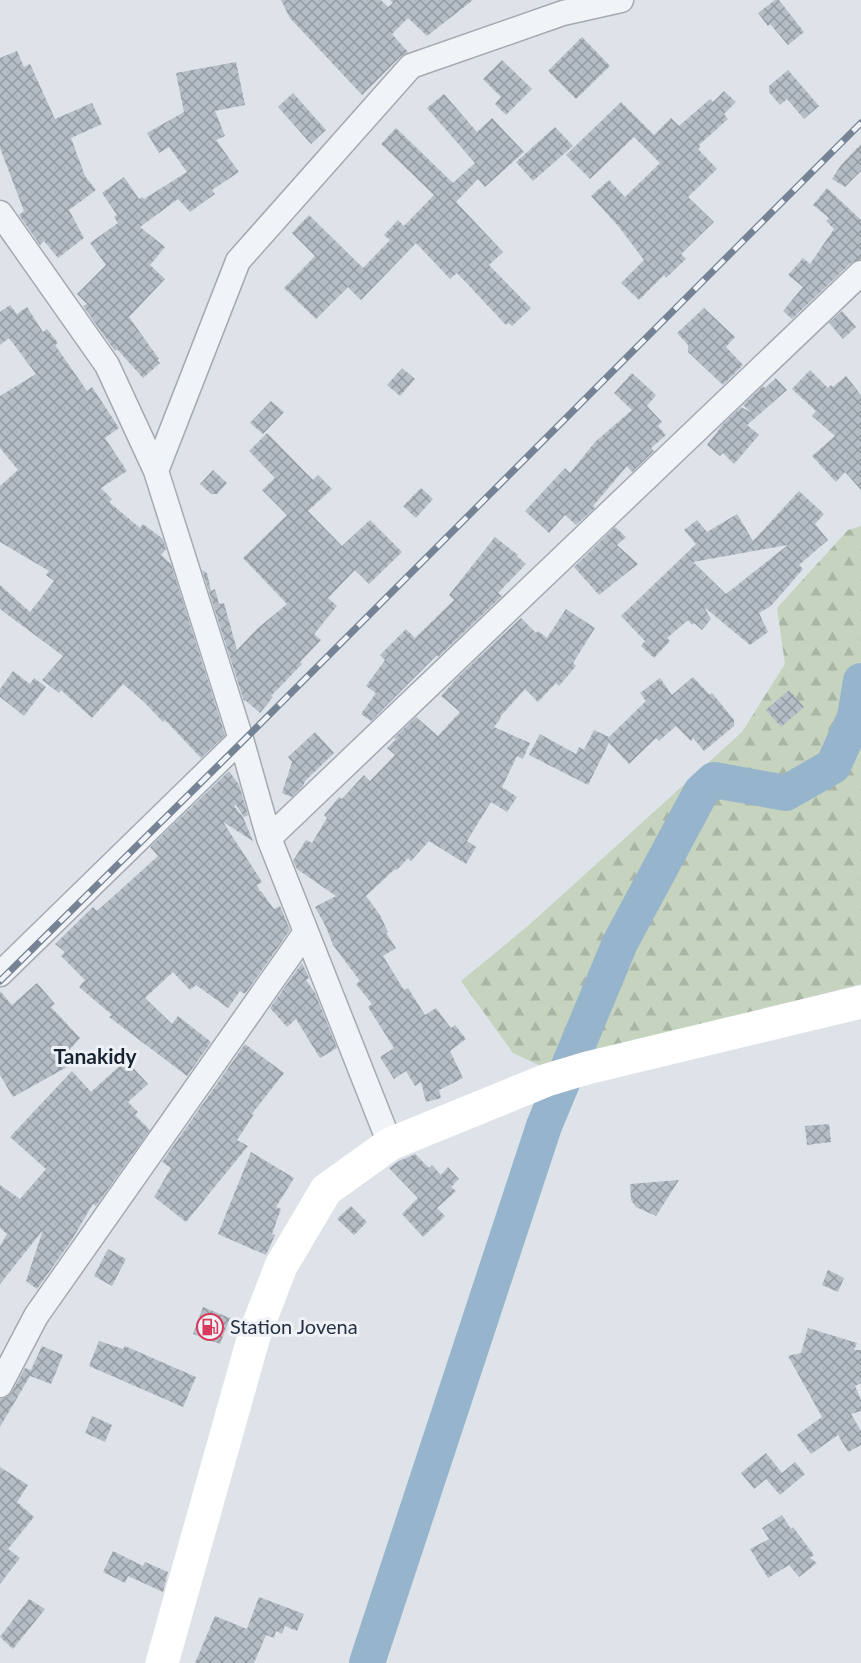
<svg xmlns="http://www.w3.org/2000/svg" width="861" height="1663" viewBox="0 0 861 1663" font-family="Lato,sans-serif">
<defs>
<pattern id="forest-firs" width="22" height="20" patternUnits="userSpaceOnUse" patternTransform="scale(1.5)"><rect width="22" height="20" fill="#c5d3bf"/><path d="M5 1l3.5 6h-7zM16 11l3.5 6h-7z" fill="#a9b6a5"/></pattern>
<pattern id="building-cross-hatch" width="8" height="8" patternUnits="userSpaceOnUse" patternTransform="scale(1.5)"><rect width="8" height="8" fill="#b5bdc6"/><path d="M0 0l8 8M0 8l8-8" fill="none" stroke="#939aa2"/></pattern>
</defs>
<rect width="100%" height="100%" fill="#dee3e9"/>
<path fill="url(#forest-firs)" d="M861,526V984L543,1067L513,1053L461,981L529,925L742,732L785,664L777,608L848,530Z"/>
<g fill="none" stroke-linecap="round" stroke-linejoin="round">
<path stroke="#96b4cc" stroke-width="36" d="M367,1663L544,1126L620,943L701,792L714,780L786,793L833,766L855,717L861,681"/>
</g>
<path fill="url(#building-cross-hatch)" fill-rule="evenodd" d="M281,0H381L388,7L393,3L390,0H473L427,36L408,18L392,34L408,52L400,57L362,95L290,18Z
M775,0H779L804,32L788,45L770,24L768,26L758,13Z
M582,37L610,66L576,99L548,71Z
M17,51L24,67L30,64L55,119L92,103L102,124L71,138L85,176L96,190L69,210L84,238L58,258L44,241L40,245L19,215L24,211L0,148V58Z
M502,60L532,89L506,115L495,104L501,97L483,79Z
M236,62L245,105L215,111L225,136L216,140L239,172L212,190L215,194L190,212L178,199L140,227L165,247L150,265L165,279L129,317L159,359L157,360L160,363L143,378L117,349L115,351L83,306L87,304L77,294L106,265L90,243L118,223L114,217L117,215L102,193L124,177L139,199L142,197L144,199L187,172L169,147L159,153L147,133L184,112L176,73Z
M788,70L819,106L804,119L787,99L780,105L769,92V86Z
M724,91L736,102L724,114L728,119L699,145L700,147L698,149L717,169L688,197L714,222L681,254L686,259L666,278L664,275L639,300L621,283L644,260L619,227L591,196L609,180L625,197L660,163L634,137L590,179L566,155L621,102L654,135L671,118L679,126L710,99L713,102Z
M293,93L326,130L311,144L278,107Z
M444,94L477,132L492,118L524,152L485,187L478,179L456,202L503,252L489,265L531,308L512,326L509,323L506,325L457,273L450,279L416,243L361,300L348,287L316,319L284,288L315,256L292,233L309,215L363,268L390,240L384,235L398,220L404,226L434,195L381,144L396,128L453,183L475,163L427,108Z
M555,127L573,146L533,181L516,162Z
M861,144V171L845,187L832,179L841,165Z
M827,188L861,220V259L851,263L792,319L783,311L803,287L788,275L803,258L810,264L834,229L826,221L829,218L813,205Z
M10,305L17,314L27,307L43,332L47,329L58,343L55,345L87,391L92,387L119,428L105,438L127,471L101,488L112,499L109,502L140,528L143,524L163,539L166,549L161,555L171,564L225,735L201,758L165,720L163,722L146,704L123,684L92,718L61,690L59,693L42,680L63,656L0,609V585L30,612L54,581L46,575L49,571L0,542V486L18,470L0,448V396L36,374L9,338L0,345V312Z
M704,308L735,337L726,347L743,365L723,385L688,352V345L677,333Z
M842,311L856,327L843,339L829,323Z
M402,368L415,379L400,396L387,385Z
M810,370L828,388L831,385L833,387L846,376L861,395V490L845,472L836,482L812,456L835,436L812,416L816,411L792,389Z
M632,373L656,395L647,406L662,422L658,426L666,435L651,448L654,451L632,472L627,466L593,506L595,508L576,525L565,515L549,533L525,511L565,468L570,473L595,442L632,410L614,393Z
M776,378L787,390L747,425L759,435L734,464L723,453L720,456L707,445L723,424L741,407L752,413L743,405L763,386L765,388Z
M271,401L284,412L263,434L250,423Z
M267,433L313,480L318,475L332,489L308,511L342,546L370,520L402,552L369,584L355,570L328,598L337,606L314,634L321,640L300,662L302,664L271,696L273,697L260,713L245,700L244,701L202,570L207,573L211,591L215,589L219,604L224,603L237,650L258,628L287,604L243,558L287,515L262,490L275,478L249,451Z
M213,470L227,483L217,494H211L200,484Z
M421,488L433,499L416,518L403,506Z
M799,491L824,514L815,524L828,540L799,565L803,569L771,606L759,613L768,632L750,645L704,607L711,619L702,630L694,623L692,625L688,620L667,638L670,641L654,658L641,646L645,641L621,616L696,544L684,530L697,520L707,532L737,514L753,541ZM788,545L726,594L693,562L759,550Z
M615,527L626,537L617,545L638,564L599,595L574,567Z
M495,537L518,555L517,556L526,564L498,593L502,596L438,657L437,655L371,721L361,714L376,693L366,686L385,660L380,655L406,629L415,638L454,600L449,595Z
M566,609L595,628L573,663L576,666L559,686L556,683L538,702L525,689L500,717L501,718L494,727L530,743L523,759L517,756L502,787L517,797L507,812L491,802L467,841L476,847L466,864L429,841L411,861L408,858L397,870L395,869L366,896L380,915L388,932L386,933L396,948L383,956L404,990L408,988L425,1015L436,1008L447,1023L451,1028L455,1025L466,1039L450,1051L463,1078L439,1090L441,1098L426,1102L421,1082L415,1086L406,1071L394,1079L380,1057L394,1048L368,1007L372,1004L356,984L360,981L333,945L326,927L315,907L336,896L297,869L293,861L306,840L312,843L327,818L324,815L339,797L342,799L364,775L370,781L395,755L387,748L396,739L394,738L416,717L438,736L460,712L441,696L456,679L521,618L536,633L538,631L547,638Z
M13,671L30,684L34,678L46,687L24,716L0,697V689Z
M693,677L710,695L712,693L734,720V726L704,751L693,738L691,741L676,726L659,741L656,738L629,764L609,743L588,785L529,755L540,734L576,754L579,747L584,750L594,730L609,737L646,701L640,693L660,678L672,695Z
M789,690L804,707L781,727L766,710Z
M315,732L334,753L305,781L303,786L292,797L282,793L292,762L288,757Z
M229,771L239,785L248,815L244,817L236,805L234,806L243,817L253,841L223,822L262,882L257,885L260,892L261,891L274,909L280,906L290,930L245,994L240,991L228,1008L196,985L190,990L173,972L145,998L172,1024L178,1016L211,1042L187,1076L109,1017L112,1015L79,987L85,980L61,956L65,952L55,944L93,907L97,911L158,856L150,847Z
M302,963L309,978L306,980L315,993L337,1048L320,1058L296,1019L287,1027L270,1008Z
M37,983L55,1004L51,1007L80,1038L66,1054L68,1056L62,1061L67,1067L13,1097L0,1075V991L12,1005Z
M245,1044L284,1073L251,1115L254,1114L237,1140L248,1146L186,1222L154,1197L171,1168L162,1162Z
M126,1060L148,1084L128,1102L138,1112L135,1115L150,1130L96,1206L93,1204L71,1241L37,1289L26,1281L43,1230L0,1284V1246L7,1234L0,1228V1185L20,1199L46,1169L10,1137L72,1071L91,1092Z
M829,1124L831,1142L807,1145L805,1126Z
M251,1152L294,1178L276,1207L281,1209L272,1234L275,1235L266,1255L218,1234Z
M415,1154L429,1168L432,1165L441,1175L448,1167L459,1179L451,1187L456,1191L437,1208L445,1216L423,1237L402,1214L418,1198L389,1168L399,1161Z
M679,1180L656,1216L636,1207L631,1200L630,1184Z
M351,1206L367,1222L354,1235L337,1219Z
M108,1249L126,1259L112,1286L94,1276Z
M828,1270L844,1278L838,1292L822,1285Z
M203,1307L230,1318L220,1344L193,1334Z
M808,1328L857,1343L854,1350H861V1383L855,1386L861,1400V1411L851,1414L861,1431V1445L848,1452L838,1435L811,1454L797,1435L822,1417L788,1356L801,1353Z
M99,1341L123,1349L125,1346L196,1377L183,1407L89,1366Z
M42,1346L63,1355L51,1384L30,1376L0,1427V1399L7,1397L12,1392L25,1368L31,1370Z
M92,1416L112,1425L105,1442L85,1433Z
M766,1453L782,1473L795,1462L805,1474L780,1495L766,1479L754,1489L741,1473Z
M0,1467L28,1485L17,1502L34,1517L8,1549L20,1558L0,1584Z
M782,1515L791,1529L793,1527L814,1555L810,1558L817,1563L799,1577L789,1565L768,1578L750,1549L769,1539L762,1528Z
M113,1551L143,1566L145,1562L168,1572L163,1592L128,1576L125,1583L103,1572Z
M259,1597L304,1614L297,1631L285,1626L282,1634L276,1631L274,1638L266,1635L254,1663H195L215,1616L247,1629Z
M29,1599L45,1609L13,1649L0,1637Z"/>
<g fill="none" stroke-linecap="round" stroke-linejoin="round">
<defs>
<path id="street" d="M0,213L107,365L156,471L241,739L269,838L390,1144
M156,471L238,261L411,66L563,13L621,0
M269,838L861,273
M0,974L241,739
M0,1385L36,1316L306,932"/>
</defs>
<use href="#street" stroke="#a3aab3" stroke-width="27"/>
<use href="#street" stroke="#f1f4f7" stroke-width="24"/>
<path stroke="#fff" stroke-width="33" d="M162,1663L254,1336L281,1266L326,1190L390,1144L547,1080L587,1068L861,1002"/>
<defs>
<path id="rail" d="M0,981L241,743L861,123"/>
</defs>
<use href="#rail" stroke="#768394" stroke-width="7"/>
<use href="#rail" stroke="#eef2f6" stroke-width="4.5" stroke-dasharray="14" stroke-linecap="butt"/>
</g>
<defs>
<symbol id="fuel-ring" viewBox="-11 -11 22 22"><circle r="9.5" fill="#eef2f6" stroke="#d8395c" stroke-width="1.5"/><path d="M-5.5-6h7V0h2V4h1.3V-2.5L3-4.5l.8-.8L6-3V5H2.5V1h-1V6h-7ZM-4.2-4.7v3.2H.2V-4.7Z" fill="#d8395c"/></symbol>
</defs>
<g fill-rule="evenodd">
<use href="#fuel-ring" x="195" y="1312" width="30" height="30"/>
</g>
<g text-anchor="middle" stroke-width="6" stroke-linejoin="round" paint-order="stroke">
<g font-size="20" fill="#263241" stroke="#eef2f6" text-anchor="start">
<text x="230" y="1334">Station Jovena</text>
</g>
<g font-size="21" font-weight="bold" fill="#182332" stroke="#eef2f6">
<text x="95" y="1064">Tanakidy</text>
</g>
</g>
</svg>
